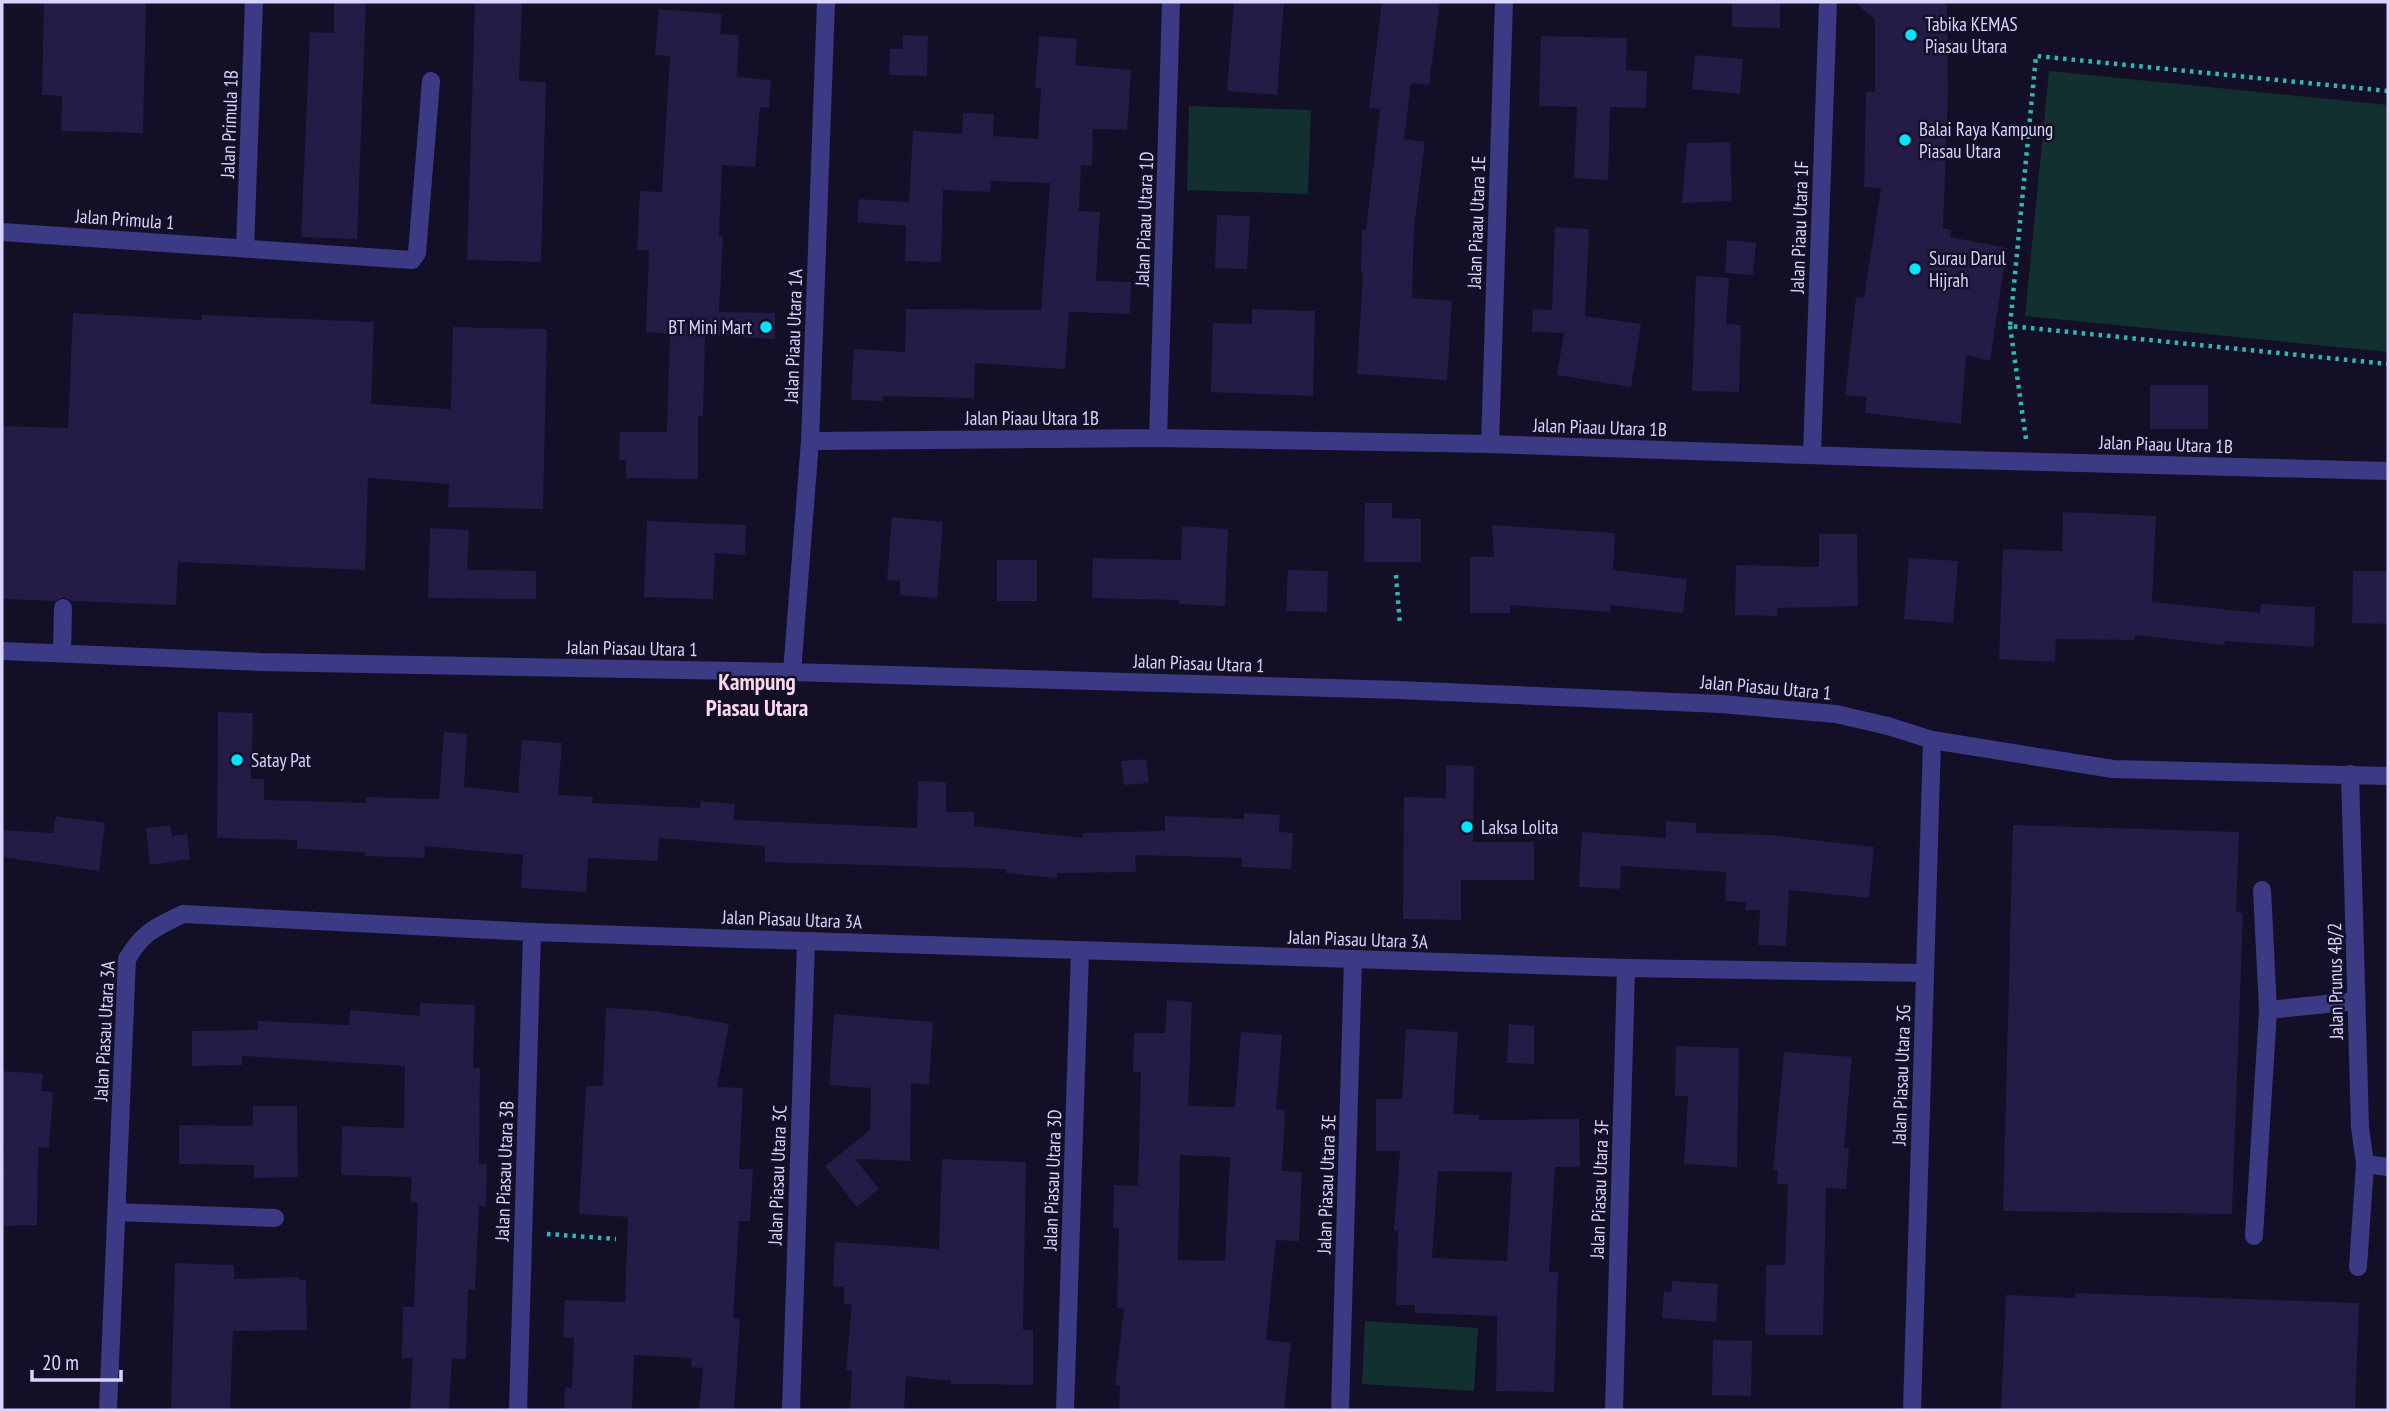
<svg xmlns="http://www.w3.org/2000/svg" width="2390" height="1412" viewBox="0 0 2390 1412" font-family="'PT Sans Narrow',sans-serif">
<rect width="100%" height="100%" fill="#130f26"/>
<path fill="#12302f" d="M2049,71L2388,105V352L2025,316Z
M1189,106L1311,110L1308,194L1187,190Z
M1365,1321L1478,1328L1474,1391L1362,1384Z"/>
<path fill="#241b47" fill-rule="evenodd" d="M44,2H146L143,133L61,131L62,96L42,95Z
M334,2H366L357,239L301,237L310,32L334,33Z
M475,2H522L519,81L546,82L541,262L467,260Z
M1234,2H1284L1277,95L1227,91Z
M1382,2H1440L1429,85L1411,83L1404,139L1425,142L1414,227L1412,298L1452,301L1447,380L1357,374L1363,273H1361L1362,230H1366L1380,109L1369,108Z
M1732,2H1780V28L1732,27Z
M1855,2H1947L1948,94L1943,228L1952,230L1950,237L2007,248L1990,361L1966,355L1961,424L1865,413L1867,397L1845,395L1856,297L1864,298L1881,188L1864,187L1866,92H1875V20Z
M659,9L722,14L720,34L739,35L737,77L771,80L769,108L760,107L755,167L722,165L719,236H723L719,312L775,313V339L705,335L703,416H698V479L626,478V460H619L620,432H667L670,334L646,332L649,250H637L640,191L662,192L670,56L655,55Z
M903,35L928,36L927,76L889,75L890,49H903Z
M1039,36L1077,39L1075,65L1131,70L1127,130L1093,129L1092,166L1081,165L1079,211L1100,212L1096,281L1131,282L1130,314L1069,312L1065,369L975,363L974,398L883,396V401L851,400L854,349L905,352L906,309L1041,310L1050,183L991,181L990,192L943,190L941,262L905,261L906,226L857,222L859,199L909,202L913,131L962,134L963,113L994,114L993,136L1038,139L1041,88H1035Z
M1541,36L1627,38L1626,70L1647,71L1646,108L1610,107L1608,180L1574,178L1577,107L1539,106Z
M1695,55L1743,59L1740,94L1692,89Z
M1730,142L1732,201L1682,203L1687,143Z
M1217,215L1250,216L1247,269L1215,268Z
M1555,227L1589,229L1585,316L1641,324L1631,387L1557,375L1564,333L1532,332L1533,309L1552,310Z
M1727,240L1756,243L1753,275L1725,273Z
M1696,276L1729,278L1726,324L1741,325L1739,392L1692,391Z
M1252,309L1315,311L1313,396L1211,392L1213,323L1252,324Z
M73,313L202,320V315L374,322L371,404L451,409L453,327L547,329L543,509L448,507L449,484L368,478L365,570L178,562L176,605L72,601L64,597L55,601L2,599V426L68,428Z
M2150,385H2208V429H2150Z
M1365,503H1392V518L1421,519V562H1364Z
M2063,512L2156,516L2152,602L2260,613L2261,604L2315,607L2314,647L2225,641L2224,645L2135,635V640L2056,639L2055,662L1999,659L2003,549L2062,551Z
M892,517L943,522L937,598L900,595V581L887,580Z
M647,521L746,525L745,555L715,553L713,599L644,597Z
M1492,525L1615,533L1613,570L1687,579L1683,613L1611,605L1610,612L1510,605V613H1470V557H1494Z
M1182,526L1228,529L1225,606L1179,604V600L1092,598L1093,558L1181,560Z
M430,528L469,530L467,570L536,571V599L428,598Z
M1819,534H1857L1858,606L1778,608L1777,616L1735,615L1736,565L1819,567Z
M1909,558L1958,561L1953,623L1904,619Z
M997,560H1037V601H997Z
M1288,570L1328,571L1327,612L1286,611Z
M2353,571H2388V624L2352,623Z
M218,712L253,713L251,779H264V800L366,803V797L439,799L444,732L467,734L464,787L518,793L522,740L562,743L558,795L593,797L592,803L700,808L701,801L735,804L733,820L917,828L918,781L946,782V812H974V826L1083,838V833L1165,831V816L1244,819V813L1280,815L1279,832L1293,833L1291,869L1242,867V858L1135,855L1136,872L1057,873V878L1006,873V869L765,862V846L659,838L658,861L588,858L586,892L521,888L523,855L425,846L424,858L365,856V852L297,849V840L217,838Z
M1146,759L1149,783L1124,785L1121,761Z
M1446,765L1474,766L1473,842H1534V880H1461V920L1403,919L1404,797L1446,798Z
M56,816L105,823L99,871L2,857V830L53,833Z
M1666,821L1696,823V833L1770,835L1874,847L1869,898L1789,890L1786,946L1758,945L1760,910H1745L1746,902L1725,901L1726,872L1621,866L1620,889L1579,887L1582,832L1666,838Z
M170,825L172,836L187,834L190,859L150,865L146,828Z
M2013,825L2239,832L2236,912L2243,913L2232,1214L2003,1211Z
M1167,1000L1192,1002L1188,1106L1235,1107L1241,1032L1282,1035L1276,1109L1285,1110L1282,1171L1302,1172L1299,1241L1276,1240L1266,1340L1291,1343L1284,1410H1119L1120,1386L1115,1385L1124,1309L1117,1308L1119,1228H1113L1114,1185L1138,1186L1141,1072H1133L1134,1033H1165ZM1180,1155L1230,1157L1225,1261L1178,1260Z
M420,1003L475,1005L473,1068H480L479,1163L487,1164L486,1206H479L475,1290L468,1289L466,1359H452L449,1410H410L413,1358H402L403,1307H414L418,1203L410,1202L412,1177L341,1175L342,1126L404,1128L405,1066L242,1056V1065L192,1066V1031L258,1030V1021L349,1025L350,1010L420,1016Z
M606,1008L657,1011L729,1024L717,1087L743,1088L739,1169H753L750,1221H739L733,1318L740,1319L734,1410H699L703,1368L691,1367L692,1358L634,1355L632,1410H564L565,1387L572,1388L574,1338L563,1337L565,1300L625,1302L628,1217L579,1214L586,1086H603Z
M834,1014L933,1022L929,1085L911,1083L910,1161L855,1159L879,1189L857,1207L825,1166L870,1130L871,1088L829,1085Z
M1509,1024L1534,1026V1064L1507,1063Z
M1406,1029L1458,1032L1453,1114L1479,1115L1478,1120L1579,1119L1580,1167H1555L1549,1272H1558L1554,1392L1496,1391L1497,1316L1415,1313V1305H1396L1398,1231H1394L1400,1151H1376V1099H1402ZM1438,1171L1512,1172L1507,1261L1432,1258Z
M1676,1046L1739,1048L1737,1167L1684,1164L1688,1096H1675Z
M1784,1052L1852,1057L1844,1148H1849L1846,1189L1826,1188L1823,1335H1765L1766,1265H1785L1788,1184H1777L1778,1170H1773Z
M2,1071L43,1074L41,1091L53,1092L49,1148L38,1147L37,1225L2,1226L4,1145H2Z
M253,1106H297L298,1177L254,1178V1165L179,1164V1125L253,1126Z
M942,1159L1026,1162L1023,1330H1033V1385L951,1384V1381L906,1376L904,1410H850L852,1371L846,1370L852,1304H844V1287L833,1286L835,1242L939,1249Z
M175,1263L234,1265V1279L299,1277V1280H306L307,1330L233,1331L230,1410H171Z
M1672,1281L1718,1284L1716,1322L1662,1318L1664,1291L1671,1292Z
M2075,1293L2359,1303L2355,1410H2001L2006,1295L2075,1298Z
M1713,1340L1752,1341L1751,1396L1712,1395Z"/>
<g fill="none" stroke-linecap="round" stroke-linejoin="round">
<path stroke="#2fb8b0" stroke-width="4.5" stroke-dasharray="3.5 5" stroke-linecap="butt" d="M2388,91L2036,56L2010,326L2388,364
M2010,326L2026,439
M1396,575L1400,625
M547,1234L616,1239"/>
<path stroke="#3d3a85" stroke-width="18" d="M2,232L412,260L417,253L431,81
M245,249L254,2
M1158,438L1171,2
M810,441L1158,438L1490,444L1893,458L2388,471
M1490,444L1504,2
M1812,454L1828,2
M2,651L261,662L792,672L1399,690L1721,704L1836,714L1888,726L1932,740L2113,769L2388,776
M62,653L63,608
M792,672L810,441L826,2
M2350,774L2360,1127L2365,1164L2388,1167
M2268,1010L2356,1001
M116,1212L275,1218
M2254,1236L2268,1010L2262,890
M2358,1267L2365,1164
M108,1410L127,959C144,931 155,928 183,914L532,932L1626,968L1925,973
M518,1410L532,932
M791,1410L806,941
M1065,1410L1080,950
M1340,1410L1353,960
M1614,1410L1626,968
M1912,1410L1932,740"/>
</g>
<g fill="#00e5ff" stroke="#130f26" stroke-width="2.5">
<circle cx="1911" cy="35" r="7"/>
<circle cx="1905" cy="140" r="7"/>
<circle cx="1915" cy="269" r="7"/>
<circle cx="766" cy="327" r="7"/>
<circle cx="237" cy="760" r="7"/>
<circle cx="1467" cy="827" r="7"/>
</g>
<g text-anchor="middle" stroke-width="5" stroke-linejoin="round" paint-order="stroke">
<g font-size="19" fill="#d9d4ff" stroke="#130f26" text-anchor="start">
<text x="1925" y="31">Tabika KEMAS<tspan x="1925" dy="22">Piasau Utara</tspan></text>
<text x="1919" y="136">Balai Raya Kampung<tspan x="1919" dy="22">Piasau Utara</tspan></text>
<text x="1929" y="265">Surau Darul<tspan x="1929" dy="22">Hijrah</tspan></text>
<text x="752" y="334" text-anchor="end">BT Mini Mart</text>
<text x="251" y="767">Satay Pat</text>
<text x="1481" y="834">Laksa Lolita</text>
</g>
<g font-size="19" fill="#d9d4ff" stroke="#130f26">
<text transform="translate(229 124) rotate(-88)" y="7">Jalan Primula 1B</text>
<text transform="translate(125 219) rotate(4)" y="7">Jalan Primula 1</text>
<text transform="translate(1144 219) rotate(-88)" y="7">Jalan Piaau Utara 1D</text>
<text transform="translate(1476 222) rotate(-88)" y="7">Jalan Piaau Utara 1E</text>
<text transform="translate(1799 227) rotate(-88)" y="7">Jalan Piaau Utara 1F</text>
<text transform="translate(793 336) rotate(-88)" y="7">Jalan Piaau Utara 1A</text>
<text x="1032" y="425">Jalan Piaau Utara 1B</text>
<text transform="translate(1600 427) rotate(2)" y="7">Jalan Piaau Utara 1B</text>
<text transform="translate(2166 444) rotate(2)" y="7">Jalan Piaau Utara 1B</text>
<text transform="translate(632 648) rotate(1)" y="7">Jalan Piasau Utara 1</text>
<text transform="translate(1199 663) rotate(2)" y="7">Jalan Piasau Utara 1</text>
<text transform="translate(1766 687) rotate(5)" y="7">Jalan Piasau Utara 1</text>
<text transform="translate(792 919) rotate(2)" y="7">Jalan Piasau Utara 3A</text>
<text transform="translate(1358 939) rotate(2)" y="7">Jalan Piasau Utara 3A</text>
<text transform="translate(2335 981) rotate(-91)" y="7">Jalan Prunus 4B/2</text>
<text transform="translate(104 1031) rotate(-87)" y="7">Jalan Piasau Utara 3A</text>
<text transform="translate(1901 1075) rotate(-88)" y="7">Jalan Piasau Utara 3G</text>
<text transform="translate(504 1171) rotate(-88)" y="7">Jalan Piasau Utara 3B</text>
<text transform="translate(777 1175) rotate(-88)" y="7">Jalan Piasau Utara 3C</text>
<text transform="translate(1052 1180) rotate(-88)" y="7">Jalan Piasau Utara 3D</text>
<text transform="translate(1326 1184) rotate(-88)" y="7">Jalan Piasau Utara 3E</text>
<text transform="translate(1599 1189) rotate(-88)" y="7">Jalan Piasau Utara 3F</text>
</g>
<g font-size="23" font-weight="bold" fill="#ffd6f0" stroke="#130f26">
<text x="757" y="690">Kampung<tspan x="757" dy="26">Piasau Utara</tspan></text>
</g>
</g>
<rect width="2390" height="1412" fill="none" stroke="#d9d4ff" stroke-width="7"/>
<path d="M32 1370v10h89v-10" fill="none" stroke="#d9d4ff" stroke-width="3.5"/>
<text x="42" y="1370" font-size="21" fill="#d9d4ff" stroke="#130f26" stroke-width="5" paint-order="stroke">20 m</text>
</svg>
